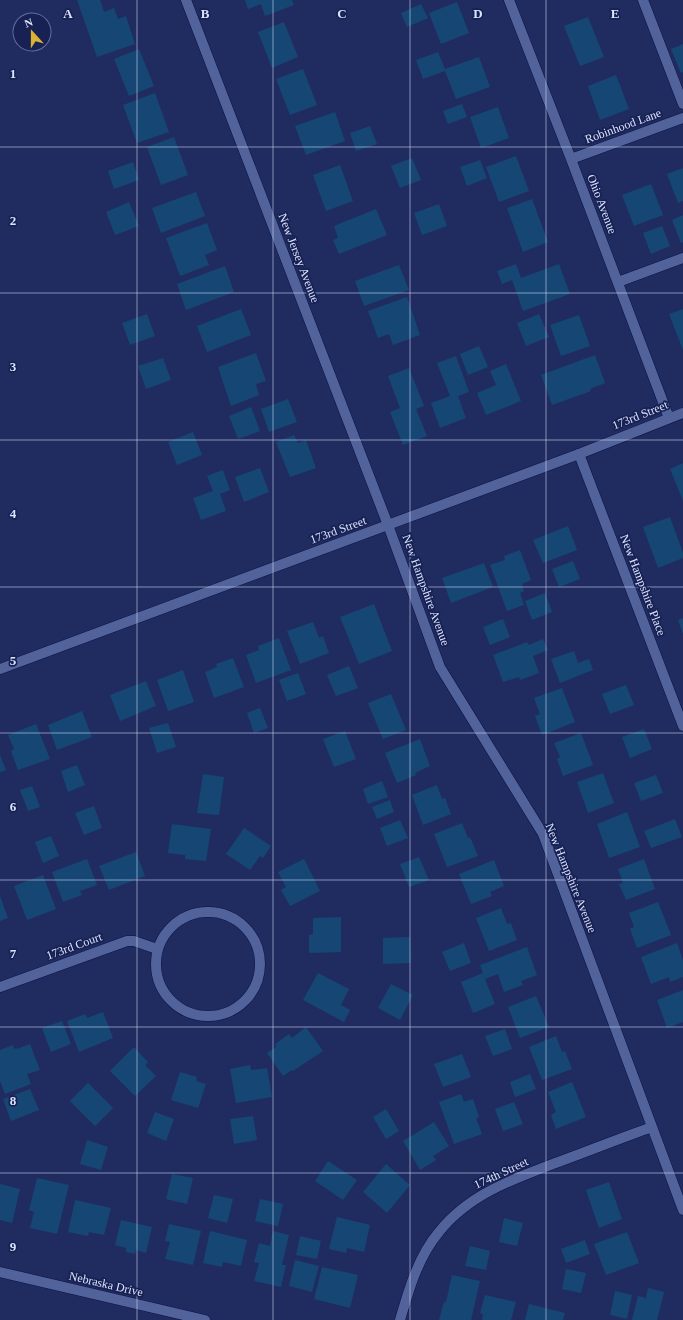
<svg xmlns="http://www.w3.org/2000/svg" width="683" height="1320" viewBox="0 0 683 1320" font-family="Georgia,serif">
<rect width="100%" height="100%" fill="#202c60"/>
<path fill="#164674" d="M77,0H100L104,12L114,8L118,19L126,16L135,44L97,57Z
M245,0H292L294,5L265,16L261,4L248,9Z
M457,2L469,33L441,44L429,13Z
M421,4L428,18L407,27L401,13Z
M588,17L604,57L580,66L564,26Z
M284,22L298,57L272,68L258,32Z
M683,44V72L681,73L671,49Z
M139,49L154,86L129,96L114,59Z
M438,52L445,69L479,57L490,87L456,99L445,71L423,79L416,60Z
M303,69L317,105L290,115L276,79Z
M616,75L629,109L600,120L588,86Z
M155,93L169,132L137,143L123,105Z
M462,104L467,117L448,124L443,111Z
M498,107L509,138L481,148L470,117Z
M335,112L345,141L306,155L295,126Z
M370,126L377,144L356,151L350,133Z
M174,137L188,175L161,185L147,147Z
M516,156L529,191L499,202L486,167Z
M412,158L421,180L400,188L391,166Z
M480,160L487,178L467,186L460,167Z
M133,162L139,180L114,189L108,171Z
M340,165L353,201L326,211L313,175Z
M683,168V201L678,203L667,174Z
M651,184L663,215L634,226L622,195Z
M196,192L205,216L161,233L152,208Z
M532,199L548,242L523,252L507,208Z
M129,202L139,226L115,235L106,212Z
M439,204L447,226L422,235L414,213Z
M376,209L387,235L339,254L333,240L338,238L334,226Z
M683,215V242L681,243L672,220Z
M207,223L217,250L205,255L209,265L180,276L166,238Z
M662,226L670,246L651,254L643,233Z
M516,264L521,278L559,264L570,294L523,311L512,280L502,284L497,271Z
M399,265L409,290L364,306L355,281Z
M225,266L234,292L186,310L177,284Z
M407,297L420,335L393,345L389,334L378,338L368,311Z
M241,309L251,335L207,352L197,326Z
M683,309V350L669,314Z
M147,314L155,336L130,345L122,323Z
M539,314L549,337L526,346L517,323Z
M579,315L590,346L561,356L550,325Z
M479,346L488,367L468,375L460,354Z
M256,353L266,381L256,384L259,395L231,406L218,367Z
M595,355L605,383L590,389L591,391L552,405L541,375Z
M456,356L469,392L458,396L466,418L440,428L431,403L450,396L437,363Z
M163,358L171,380L146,389L138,366Z
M506,364L521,401L486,415L477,393L496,385L490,371Z
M409,368L424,406L416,409L427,436L403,445L390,412L400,408L388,376Z
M288,399L297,422L269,432L261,409Z
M251,407L260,431L238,439L229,416Z
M193,432L202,455L177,465L168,442Z
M294,435L298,443L306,440L316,468L290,477L276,442Z
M683,463V501L670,469Z
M260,468L269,492L244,502L235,477Z
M223,470L230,490L220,494L226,511L201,520L193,498L213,491L207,476Z
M670,517L683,553V558L658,568L643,527Z
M568,526L577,550L543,563L533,540Z
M520,550L531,580L522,584L524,591L520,593L524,605L507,611L490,565L505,560L504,556Z
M573,561L580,579L559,587L552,569Z
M484,563L493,587L451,603L442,578Z
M545,593L552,612L532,620L525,601Z
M374,604L392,651L359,664L340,617Z
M683,618V634L678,620Z
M503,619L510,637L490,645L483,627Z
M313,622L319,638L323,636L329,653L300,664L287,631Z
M279,638L291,670L256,683L246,655L259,650L258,646Z
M543,639L548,650L533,656L539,673L520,680L519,677L503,682L493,655L527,642L529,645Z
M574,651L578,663L589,659L593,670L560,683L551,659Z
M233,658L244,687L214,698L205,672L217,667L216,664Z
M349,666L358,688L336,696L327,675Z
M183,670L194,702L168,711L157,680Z
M298,673L306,694L287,701L279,680Z
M146,681L156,706L120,721L110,695Z
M626,685L634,705L610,714L602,694Z
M562,688L575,722L542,735L535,716L540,714L534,698Z
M391,694L406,730L383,739L368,703Z
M260,708L268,728L254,733L247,713Z
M82,711L92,737L57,750L48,725Z
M168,723L176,747L157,753L149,728Z
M36,724L50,759L18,770L11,751L14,749L8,735Z
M644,729L652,749L630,758L622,737Z
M345,731L356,759L334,767L323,739Z
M581,733L593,765L563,776L557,759L560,757L554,743Z
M420,739L430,766L415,773L416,775L397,783L385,753Z
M0,755L6,770L0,772Z
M77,765L85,785L68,792L61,771Z
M603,773L614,803L588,813L577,782Z
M203,774L224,777L219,815L197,813Z
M656,775L663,793L641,801L634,783Z
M382,781L388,797L368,804L363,789Z
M437,785L442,799L445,798L451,814L423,825L412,795Z
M32,786L40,807L28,811L20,790Z
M390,800L394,812L377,819L372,807Z
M94,806L102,828L84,835L75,813Z
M627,812L640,847L609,858L597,824Z
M675,819L682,837L651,848L644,831Z
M400,820L408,838L387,846L380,828Z
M462,823L468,838L470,837L478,856L447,867L434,834Z
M172,824L211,829L206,861L185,859V855L168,853Z
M244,828L271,846L263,858L260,856L250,870L226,854Z
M51,836L59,856L43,863L35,842Z
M136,852L145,876L109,890L99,866Z
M419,857L429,880L409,887L400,864Z
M87,859L97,885L80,891L82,895L63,902L52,872Z
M304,859L320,891L290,906L281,890L286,887L278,872Z
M644,859L655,889L626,900L619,884L623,883L618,869Z
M494,860L504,886L490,892L492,896L471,904L459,874Z
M43,875L56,909L27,920L14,886Z
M0,896L8,918L0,921Z
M658,902L671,935L637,948L630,929L634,927L629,913Z
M501,908L507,924L511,923L517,940L489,951L476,918Z
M341,917V952L309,953V935L313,934V918Z
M410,937L411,963L383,964V938Z
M464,943L471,963L450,971L442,952Z
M677,943L683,960V977L670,982L669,977L651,984L641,957Z
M527,947L537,975L521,981L523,985L504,992L498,974L485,979L495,1004L473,1013L461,982L483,973L480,965Z
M318,973L349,989L341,1005L350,1010L344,1022L303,1000Z
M391,984L413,995L400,1020L378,1008Z
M683,990V1022L667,1028L657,1000Z
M536,996L549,1027L520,1038L508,1007Z
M103,1012L113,1038L79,1052L67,1021L85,1014L87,1018Z
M62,1021L71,1044L51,1052L42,1028Z
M306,1027L323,1051L293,1071L292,1070L283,1076L267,1053L276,1047L275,1044L289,1034L292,1038Z
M505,1029L512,1049L493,1056L485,1036Z
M556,1036L562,1052L565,1051L572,1069L542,1080L529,1047Z
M30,1044L40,1070L27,1074L31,1084L5,1094L0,1081V1050L13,1045L14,1049L17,1048V1049Z
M134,1047L148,1062L145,1065L156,1076L135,1096L110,1071Z
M462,1054L471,1077L443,1087L434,1064Z
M250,1065L251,1070L267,1068L272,1097L236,1103L230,1069Z
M180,1072L197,1077L196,1081L206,1084L198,1108L171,1100Z
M530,1074L536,1089L515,1097L510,1082Z
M572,1082L586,1117L556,1129L551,1115L556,1112L548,1092Z
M88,1083L113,1108L95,1126L70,1101Z
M30,1089L39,1110L11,1121L3,1099Z
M461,1094L464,1102L473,1099L479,1117L476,1118L482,1134L454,1144L439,1102Z
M514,1102L523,1124L503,1131L495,1109Z
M386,1109L399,1131L386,1139L373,1117Z
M155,1112L174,1119L166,1141L147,1133Z
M253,1116L257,1140L234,1144L230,1119Z
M434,1122L449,1146L433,1156L436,1160L420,1170L403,1141Z
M87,1140L108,1147L101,1170L80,1164Z
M328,1161L357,1180L343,1200L315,1181Z
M386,1164L410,1185L387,1213L363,1192Z
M172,1174L193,1178L187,1204L166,1199Z
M37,1178L69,1185L57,1234L30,1228L34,1212L29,1210Z
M609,1182L622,1219L599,1228L586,1190Z
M0,1184L20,1189L12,1223L0,1220Z
M214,1195L233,1199L227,1223L208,1218Z
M260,1199L283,1204L278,1226L255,1221Z
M75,1200L111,1208L104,1235L89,1232L88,1236L68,1232Z
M337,1217L370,1225L364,1252L347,1248L346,1253L329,1249Z
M504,1218L523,1223L517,1246L499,1242Z
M121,1220L152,1227L146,1253L136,1250L135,1254L126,1252V1248L115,1245Z
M169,1224L201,1231L193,1265L165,1259L170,1242L165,1241Z
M210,1231L247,1240L241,1266L223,1262L222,1267L203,1263Z
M273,1231L289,1235L282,1265H286L281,1287L254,1281L259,1263L254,1262L259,1243L270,1246Z
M627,1232L639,1263L606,1275L594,1244Z
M300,1236L321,1241L317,1259L296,1255Z
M585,1240L590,1254L566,1263L561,1249Z
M470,1246L490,1251L486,1270L465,1266Z
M295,1260L319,1266L312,1292L289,1286Z
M322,1267L358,1275L350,1308L314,1299Z
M566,1269L586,1273L581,1293L562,1289Z
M452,1275L480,1281L471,1320H439L444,1302H446Z
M648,1288L664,1292L657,1320H632L638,1296L646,1298Z
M615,1291L632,1295L627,1319L610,1315Z
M485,1295L516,1302L511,1320H482L483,1314L480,1313Z
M529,1304L565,1313L563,1320H525Z"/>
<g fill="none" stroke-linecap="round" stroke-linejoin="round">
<defs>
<path id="lane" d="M643,0L683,104
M618,282L683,258"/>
<path id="street" d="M186,0L388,525L440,667L543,834L683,1210
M509,0L571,159L669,418
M571,159L683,118
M579,454L683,726
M156 964a52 52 0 1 1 104 0a52 52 0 1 1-104 0Z
M0,987L127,941H134L157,949
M0,1272L205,1320
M400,1320C409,1289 418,1257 439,1232C470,1193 516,1178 561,1161C591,1150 621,1138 652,1127"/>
<path id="secondary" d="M0,669L579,454L683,413"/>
</defs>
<use href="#lane" stroke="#0b1143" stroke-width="11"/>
<use href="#street" stroke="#0b1143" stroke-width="11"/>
<use href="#secondary" stroke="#0b1143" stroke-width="11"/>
<use href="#lane" stroke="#52629b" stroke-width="10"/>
<use href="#street" stroke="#52629b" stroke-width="10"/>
<use href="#secondary" stroke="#52629b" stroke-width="10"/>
</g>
<path fill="none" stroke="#dbe4fe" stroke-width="1" stroke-opacity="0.55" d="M137,0V1320M273,0V1320M410,0V1320M546,0V1320M0,147H683M0,293H683M0,440H683M0,587H683M0,733H683M0,880H683M0,1027H683M0,1173H683"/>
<g text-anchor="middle" stroke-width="3.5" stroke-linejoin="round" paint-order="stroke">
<g font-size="12" fill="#dbe4fe" stroke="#172154">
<text transform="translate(623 126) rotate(-20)" y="4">Robinhood Lane</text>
<text transform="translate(602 204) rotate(69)" y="4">Ohio Avenue</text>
<text transform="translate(299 258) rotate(69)" y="4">New Jersey Avenue</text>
<text transform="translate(640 415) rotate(-22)" y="4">173rd Street</text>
<text transform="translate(338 530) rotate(-20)" y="4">173rd Street</text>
<text transform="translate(643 585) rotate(69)" y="4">New Hampshire Place</text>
<text transform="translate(426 590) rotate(70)" y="4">New Hampshire Avenue</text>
<text transform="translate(571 878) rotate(68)" y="4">New Hampshire Avenue</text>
<text transform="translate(74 946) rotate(-20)" y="4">173rd Court</text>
<text transform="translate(501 1173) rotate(-25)" y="4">174th Street</text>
<text transform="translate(106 1284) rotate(13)" y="4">Nebraska Drive</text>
</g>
</g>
<g font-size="13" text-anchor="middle" font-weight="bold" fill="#dbe4fe" stroke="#172154" stroke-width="3.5" stroke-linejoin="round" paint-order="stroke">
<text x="68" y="18">A</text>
<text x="205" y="18">B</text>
<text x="342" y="18">C</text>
<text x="478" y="18">D</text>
<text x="615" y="18">E</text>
<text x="13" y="78">1</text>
<text x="13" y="225">2</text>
<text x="13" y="371">3</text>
<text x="13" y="518">4</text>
<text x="13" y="665">5</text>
<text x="13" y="811">6</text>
<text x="13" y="958">7</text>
<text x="13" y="1105">8</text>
<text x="13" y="1251">9</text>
</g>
<g transform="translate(32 32) rotate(339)"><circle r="19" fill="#172154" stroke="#656f98"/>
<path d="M0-3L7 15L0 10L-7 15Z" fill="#dab333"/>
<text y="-6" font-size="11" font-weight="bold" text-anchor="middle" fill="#dbe4fe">N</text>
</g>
</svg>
